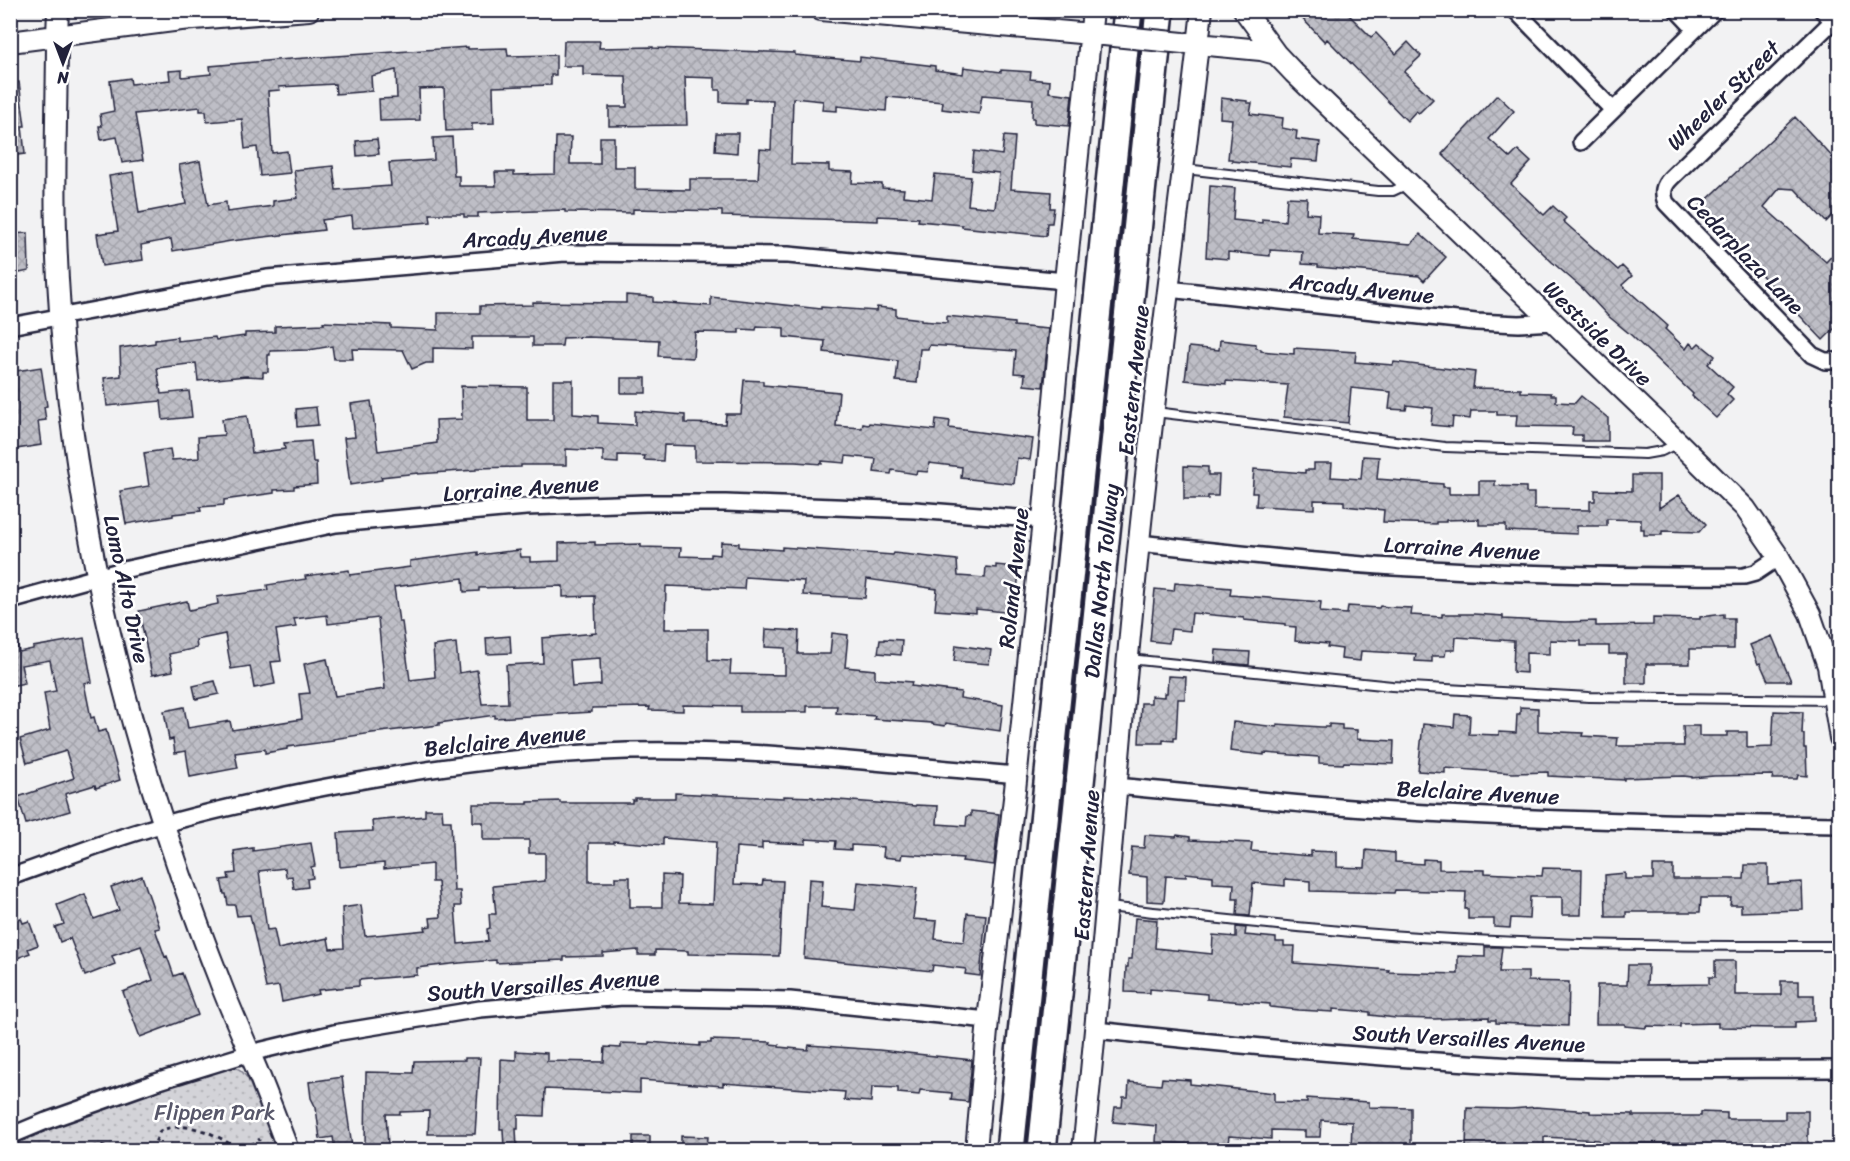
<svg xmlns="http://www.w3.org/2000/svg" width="1850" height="1161" viewBox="0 0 1850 1161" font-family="Sriracha,sans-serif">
<defs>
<pattern id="park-dots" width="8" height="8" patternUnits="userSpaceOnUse" patternTransform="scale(1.5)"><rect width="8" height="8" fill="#d3d3d8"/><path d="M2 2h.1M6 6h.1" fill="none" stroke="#b5b5ba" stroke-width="1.8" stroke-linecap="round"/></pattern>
<pattern id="building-cross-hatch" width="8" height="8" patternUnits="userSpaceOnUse" patternTransform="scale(1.5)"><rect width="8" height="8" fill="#bebec6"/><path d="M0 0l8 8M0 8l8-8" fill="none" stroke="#a3a3ab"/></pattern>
</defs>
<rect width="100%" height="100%" fill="#f2f2f3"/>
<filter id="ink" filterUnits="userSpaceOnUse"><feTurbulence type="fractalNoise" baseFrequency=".0167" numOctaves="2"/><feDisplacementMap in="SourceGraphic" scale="12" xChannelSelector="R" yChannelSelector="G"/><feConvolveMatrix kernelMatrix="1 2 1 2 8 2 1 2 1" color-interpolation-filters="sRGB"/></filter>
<g filter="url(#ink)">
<path fill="url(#park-dots)" stroke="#7a7a8a" stroke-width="1.5" d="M228,1067C239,1066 242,1071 248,1079L276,1150H11V1145L84,1115Z"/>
<path fill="url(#building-cross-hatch)" stroke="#22223b" stroke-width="1.5" fill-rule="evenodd" d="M1294,10H1344L1371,37L1376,33L1396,54L1408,42L1421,56L1404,72L1433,99L1419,113L1416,111L1407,121L1327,39L1325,42Z
M564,41H600L599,48L653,47V48L795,53V55L860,61V57L935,66V70L963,74L964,67L1001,72V70L1031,72L1030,79L1050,81L1049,92L1072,95L1069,126L1034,123V118H1032L1033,99L982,95L979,114L942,109L943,102L887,97L886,111L837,106V111L822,110L823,101L793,98L791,164L829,165V171L853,172L852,183L882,184V188L904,189L903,196L932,199L935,174L971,177L968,205L995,208L999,173L972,170L974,151L1002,155L1004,136L1015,137L1011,189L1051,192L1050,208H1054L1052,223H1047L1046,236L962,227V225L918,221L919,218L878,216V221L722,216V211L633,209V213L565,212V210L478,213V217H464V214H430L431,222L353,228L352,216L322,220L324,230L231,241L173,251L171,239L141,245L143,260L102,266L97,234L118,231L109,176L133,172L139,213L186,204L179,165L200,161L208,205L226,202L227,212L273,206V201L298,198L294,170L333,166L336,190L391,186L389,163L434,160L433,138L452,137L454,176H459V186H496L495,172H514V175L555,174L556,137H571L570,164H600V137H614V167H635V189L690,190V179H758L760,149L771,150L773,100L746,99V103L720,102V90H715V78L685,77L687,125L609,126V107H627L626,76L583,75V66H563Z
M468,47V49L507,48L508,56L556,55V75H551V85L493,87L494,123L472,124V130L446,131L444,88L419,89L420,120L380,121L379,99L397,98L396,70L371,76L372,91L336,94L335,84L279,87L280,90L268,91L272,153L287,151L290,173L260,176L257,147L245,149L242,119L207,122L206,111H200V107L135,114L143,160L122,163L117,137L101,140L99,126H102L100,114L114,111L110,81L130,78L131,84L170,80L169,71L182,70V77L211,74L210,66L276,60Z
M19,82L25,126H22L25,154L10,156V83Z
M1497,95L1514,111L1489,139L1510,158L1518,150L1531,162L1511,184L1544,215L1553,206L1566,218L1563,221L1618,270L1622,266L1632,276L1622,285L1668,326L1665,329L1686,349L1690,343L1695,347L1699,343L1715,356L1708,364L1733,387L1727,394L1733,400L1716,418L1692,396L1693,394L1631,335L1607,315L1582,288L1552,262L1442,154Z
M1221,98L1247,101V103H1252L1250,114L1283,118L1282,128L1297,131L1296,139L1320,142L1318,161L1291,159L1290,167L1232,161V159H1228L1232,119L1220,118Z
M1795,117L1839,164V209L1826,222L1795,189L1780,188L1764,207L1826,262L1839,248V324L1823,340L1698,208Z
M716,133H738L737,153L715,151Z
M377,139L379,154L357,156L356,141Z
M1210,186L1235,188L1233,220L1262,223V219L1285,221L1287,197L1307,198L1306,213L1319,214L1318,233L1354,235L1353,239L1411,244L1420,234L1446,257L1424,281L1419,276L1318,267V265L1302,264L1303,252L1270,250V256L1228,252V259L1206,257Z
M28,233L29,271L10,275V234Z
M626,295L653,297V302L711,306V297L821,309V307L876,311L877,307L896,309V316L921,319V321L947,323V316L1014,323V326L1049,329L1043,387L1024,385L1025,374L1014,373L1016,351L929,345L928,349H920L917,383L896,381L898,361L824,352L825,341L784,337V328L757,326L756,330L739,329V333L695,332L693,358L658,356L659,340L588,337L563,338L562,346H533V337H472V349L433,348V363H426L412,369L403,350L352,349L353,359H334L332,346L309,350L270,351V355H268V372H263V377L246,376L198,381L196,363L157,368L161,394L189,391L192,417L163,420L161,401L107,406L104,378L121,376L120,348L155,343V340L177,337V341L215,337L216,340L245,336V333L275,332V326L324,324L323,322L391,325V328L438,330V313H480V306L533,305V302L626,303Z
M1220,340L1256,344V348L1261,349V351L1294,354V348L1356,352L1355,362L1393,365L1394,362L1475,372L1473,388L1521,389V392L1551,393V395H1556V402L1575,403L1581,396L1608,418V441H1582V435H1572L1573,427L1516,426L1517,415H1497V411H1471L1470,419L1453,417L1452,427L1431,425L1433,408L1407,405L1406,410L1389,409L1391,392L1351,388L1348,423L1284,417L1288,385L1226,381V384L1185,380L1189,347L1219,350Z
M41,367L47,406L44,407L46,420L38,421L41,445L10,450V372Z
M621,378H646V393H621Z
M553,380H573V414L598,416V423L635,425V411L685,415V423L725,424L726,414H741L744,380L763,381V385L839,392L836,426L862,428L863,424L868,425L869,423L935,430L936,419L950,421L949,428L1033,439L1030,460L1017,458L1014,484L961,478L962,467L929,463L928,472L917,471L916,474L892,470L891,474L874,472L876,459L846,456L845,463L822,461V464L795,462L695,461V446L664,445L663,461L644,460L645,456L618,455V463L603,462V451L566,449V465H521V467L476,468V470L418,474V473L381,477L382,480L350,485L344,438L355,437L351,404L371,401L378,451L437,443L436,420L462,419L461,386L527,387V420H553Z
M316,407L318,425L297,427L296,409Z
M247,416L252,453L285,449L284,443L311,441L313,462H316L317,484L294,486V489L274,490V493L224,500V505L200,507L201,511L173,514V516L126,524L120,491L149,486L144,453L170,449L172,460L199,458L198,437L224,435L222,419Z
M1363,456L1379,457L1377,479L1443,484V487H1449V494H1479V481H1495V486L1526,487V493H1534V509L1590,510V501H1595V490L1632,491V475H1659V508L1679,495L1706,524L1699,532L1662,531V535H1644V529H1641V520L1607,519V526H1577V534L1506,531V525H1479V519L1446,520V522H1436V524L1383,522L1384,510L1344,506V501L1314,500V509L1256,506L1257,493H1252L1254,469L1305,473V470H1314V463H1332L1331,477L1361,479Z
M1184,466L1208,467V475H1219L1218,496H1208V499H1184Z
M595,542V545L641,544V547L681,548L680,556L711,557V554L720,555L721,542L739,543V547L782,550V547L893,555L894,553L957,560L958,576L985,578L986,567L996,568V565L1015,567L1014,573H1019L1014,613L976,609V613L935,610L937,589L867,579L865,598L803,595L804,581L745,577L744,589L666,586L665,629H708V660L731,661L730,674L785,675V648L765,647L766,629L799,631L798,654H830L832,633L848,635L845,667L875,670V679L912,682L911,686L961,692L960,698L1003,705L1000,731L946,723L945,726L932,724V723L874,719L875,716L836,713L837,706H807V712H740V706L683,705V711L649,710L650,707L592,708V712L495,718V715L439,723V725L372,733L333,739L334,741L287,747V749L265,753V749L235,753L238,768L190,777L186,751L175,753L173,739L169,740L164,711L184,707L188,728L230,721L232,730L302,719L299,694L310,693L304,664L327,659L335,696L385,689L378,618L328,624L327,615L294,619L296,627L276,630L281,661L271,662L275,684L254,688L250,666L231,669L225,634L196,640L197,648L169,654L173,671L152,675L139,611L187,601L189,610L218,604L217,597L268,590L267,585L306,579L305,576L349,570L350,575L410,567V561L478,552V555L520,550L521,557H530V562L559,561V543ZM463,578L464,592L479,591V588L563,586V597L595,596L596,633L542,638L543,663L506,665L508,703L482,704L477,670L459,673L456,643L433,646L435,677L410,680L402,622H399L394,587ZM600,658L601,685L572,687L570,660Z
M1175,583L1231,588L1230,595L1321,602L1320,612L1347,614L1348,606L1379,608L1380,606L1389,607L1412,608L1411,615L1442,617V614H1474L1503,616V619L1565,622L1596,621V626L1653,625V618L1700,619V617L1724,614V618H1734V649H1690V664H1646V683H1626V654H1609V646H1581V641L1550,640V654L1526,653V673L1513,672L1514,641L1456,637L1455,650H1446L1445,656H1432V662L1415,661L1416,654L1361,651L1360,661L1341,659L1342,649L1327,647L1328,644L1295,641L1296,627L1285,626V624L1244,620V618L1192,613L1190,631L1171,629L1169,643L1150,641L1155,589L1174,591Z
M510,636L511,653L487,654L486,638Z
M1772,636L1791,681H1768L1760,663L1758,664L1750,645Z
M84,638L92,682L84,683L91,718L94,717L98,732L106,730L120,780L96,788L95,785L65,794L70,811L26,824L18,797L74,778L66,751L27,763L20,739L50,730L44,693L56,691L50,660L21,665L25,683L10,686V644L17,643L19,652L33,649V647Z
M884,639L902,640L901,655L878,653L880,640H884Z
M956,645L991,650L989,664L954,661Z
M1216,650L1250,652L1249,665L1215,662Z
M1168,676L1186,677L1185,699H1178L1176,738H1174V741L1163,740V743H1139L1141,703H1151V696L1164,697V693H1167Z
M215,681L219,694L196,699L193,686Z
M1520,707L1538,708V731L1583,733L1582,736L1618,738L1617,746H1684L1683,726H1699V736H1727V732H1747V748L1772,747L1774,711L1803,712L1802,734H1804V748H1806L1807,776L1798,775L1797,779H1772L1773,775L1714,776L1692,778V777L1683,776L1624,778V780L1548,776V772L1513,773L1445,768V773L1418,771L1423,724L1454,727L1455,714L1470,715L1469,734L1499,735V732L1516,733L1517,714H1520Z
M1233,722L1277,727V724L1321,727H1329V724L1342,725V729L1357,730V739L1394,741L1393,764L1344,762L1343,764L1319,763V757L1264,753V755L1230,751Z
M675,793L784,798V796L813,797V798L916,806V805L938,806L937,824L966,826L967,816H971V811L999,814L994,865L962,861L963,858L902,854L901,859L883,857L884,847L851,845V850L835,849L836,841L806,839V844L762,842V849L736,847L734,884L762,885L763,880L783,881L779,956L688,954V951L655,950V955H638V950L603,953V956L564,957V960L496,963V960L460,963L417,968V975L359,980V986L318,990L319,994L282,1002L279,986L266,988L250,915L237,916L235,905H228L226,894H224L221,880L229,879L228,874L236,873L234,851L253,848V851L311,843L315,866L311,867L313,878L307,879L308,887L294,889L292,876L286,877L285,868L259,871L267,930L274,929L278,949L328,938L330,949L344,948L342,908L361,905L365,936L426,930L425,927L431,926L430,918L441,917L438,882H432V864L384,869V863L340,867L338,833L373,831L372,821L425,816V809H442L443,821H451L454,891H460L461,906H455L458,944L488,941L487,929L490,928L489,914H496L493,886L545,881V853H529V840H483V822H473V804H528V802L560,801V803H632V800H635V798H675ZM663,838L716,842L713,904L679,903L680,876L662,875V907H630V877H615V882H589V843H614V841L663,845Z
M1145,835L1176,837L1177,835L1190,837V840L1252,843L1251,851L1311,856V851L1337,852V867L1365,868L1366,850L1395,853V862L1423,864V859L1439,860V869L1485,870V873L1542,876L1543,868L1582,869L1581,915H1562V897H1530L1529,919L1511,918L1510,928L1494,927V919H1468V909H1465L1466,892L1395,890L1394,893L1310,891V881L1285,879V886L1253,883L1250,916L1237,915L1238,899H1233L1234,884L1213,883V876L1186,873V877L1166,876L1164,902L1147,901V877L1129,875L1132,847L1144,848Z
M1745,865H1768V884L1802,882L1803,910L1741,912V905H1730L1731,898H1701L1700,912H1626V917H1606L1605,875L1625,873V879H1653V866H1673V879H1744Z
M142,876L160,928L155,929L165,957L167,956L174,976L182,973L198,1015L140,1037L123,992L153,980L141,946L112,956L115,964L85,976L70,938L60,942L55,927L64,924L57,905L85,894L94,919L119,910L111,887Z
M809,879L823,880L821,907L855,910L858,882L917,888L913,919L937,921L935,939L964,942L967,913L986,915L980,976L965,974L966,969L933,965L932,971L804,958Z
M21,918L23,923L29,921L38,945L28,949L30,953L10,961V921Z
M1135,918L1157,920L1155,948L1212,954L1213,935L1236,937V927L1246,928L1245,935L1276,938V942H1284V946H1295L1294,963L1389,970L1388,972L1458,974V956L1485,957V947H1502L1499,972H1528V981L1569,982L1568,1026L1496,1023V1020H1489V1017L1435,1019L1396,1018L1370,1015V1012L1333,1009V1012L1299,1010L1270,1007V1004L1207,999V994L1150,989V993L1125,992L1126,967H1128V959H1132Z
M1715,961H1735V995H1781V981H1799V995H1814V1021L1795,1022V1028H1774L1718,1027V1023L1680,1024V1027L1646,1026V1028L1625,1026V1024H1596L1597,985H1627L1628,965H1648L1647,985L1709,984V977H1715Z
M711,1040L771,1042L770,1044L779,1045V1047L808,1050L809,1045L879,1050L972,1060L968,1102L951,1100L952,1093L920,1090L919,1095L898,1093V1088L872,1087L871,1102L844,1100L845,1092L723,1083V1086L640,1080V1093L545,1089L544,1116L518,1115V1129H516L517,1148L504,1149L503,1129H500L501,1059L516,1060V1051L547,1053V1061L604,1062L605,1047L621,1048V1043L649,1044V1042L700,1046V1043H711Z
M465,1058H480L475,1134H428L429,1111L400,1112V1114H386L388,1145L365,1146L366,1072L413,1073L414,1061L465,1060Z
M342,1077L352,1147L335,1150L333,1137L320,1139L316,1108L311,1098L309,1082Z
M1162,1078L1190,1080V1084L1274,1093V1102L1307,1103V1098L1321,1099L1369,1102V1107L1411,1108V1150L1366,1148V1150H1351L1352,1122L1321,1120L1320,1137H1305V1131L1271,1130V1139L1229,1136L1227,1150H1209L1210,1145L1156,1142L1157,1126L1113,1122L1115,1107H1122L1123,1097H1128L1129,1082L1161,1085Z
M1536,1107L1590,1111V1113L1633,1114V1116H1701V1112L1727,1113V1119H1785V1111H1808V1150H1694V1143H1629V1150H1599V1140L1544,1137V1150H1466L1467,1108L1511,1109Z
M633,1136H650V1150H633Z
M681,1136L708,1137L707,1150H681Z"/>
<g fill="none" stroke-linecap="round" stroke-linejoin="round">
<defs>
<path id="service" d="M1185,169L1378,191H1393L1408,184
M1155,412L1445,447L1645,454L1662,451L1676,444
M1129,659L1392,686L1589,697L1834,700
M1108,907C1201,917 1295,928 1389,935C1539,946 1689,946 1840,946"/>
<path id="minor" d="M1515,10L1613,110
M1677,10L1695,29
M1822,10L1840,27
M1840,14L1671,178C1663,186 1662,192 1666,203L1812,355L1825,361H1840
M1581,142L1715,10
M1168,289L1476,322L1519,324L1553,322
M10,326L267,278L565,253L788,255L1065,281
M1139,543C1223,552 1308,562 1393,567C1510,574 1627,577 1744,576L1755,573L1779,557
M10,601L123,570L336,524L526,507L646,503H726L915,510L1043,520
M1116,786C1225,796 1335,809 1445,814C1576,821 1708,823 1840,825
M10,877C54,862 97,844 141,831C202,812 264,799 326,787C426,768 526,754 627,751C758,748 887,764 1017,775
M1096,1030C1230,1045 1365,1057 1499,1065C1612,1072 1726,1069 1840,1069
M10,1136L46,1121L156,1082L250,1053L334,1033L480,1009L623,997L790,1000L988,1020"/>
<path id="tertiary" d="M58,10L57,36C57,101 54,167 56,232C61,407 93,588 142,755C165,831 190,906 219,979C228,1004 240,1029 250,1054C264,1085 276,1118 288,1150
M821,10L1102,35
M1244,10L1276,54L1294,73L1679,443L1745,508L1779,557L1810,614L1828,666L1840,738
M10,42L181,20L309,10
M1187,43L1261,50L1276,54
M976,1150L988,1020L1015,790L1043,520L1065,281L1093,10
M1083,1150C1105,948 1118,745 1139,542C1157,365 1182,188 1202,10"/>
<path id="motorway" d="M1010,1150L1128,10
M1042,1150L1160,10"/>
</defs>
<use href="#service" stroke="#22223b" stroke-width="12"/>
<use href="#minor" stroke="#22223b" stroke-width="20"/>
<use href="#tertiary" stroke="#22223b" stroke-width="24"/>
<use href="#motorway" stroke="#22223b" stroke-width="32"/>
<path stroke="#22223b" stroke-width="3" stroke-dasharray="4.5 4.5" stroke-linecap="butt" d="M84,1150L101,1145L117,1150
M152,1150L160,1131C186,1119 218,1134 238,1150
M243,1150L260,1139"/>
<use href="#service" stroke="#fff" stroke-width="8"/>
<use href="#minor" stroke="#fff" stroke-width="15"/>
<use href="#tertiary" stroke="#fff" stroke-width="20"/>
<use href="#motorway" stroke="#fff" stroke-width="27"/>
<defs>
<path id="tertiary-bridge" d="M1104,35L1183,43"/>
</defs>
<use href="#tertiary-bridge" stroke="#22223b" stroke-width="24" stroke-linecap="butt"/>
<use href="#tertiary-bridge" stroke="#fff" stroke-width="20"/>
</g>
</g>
<g text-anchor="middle" stroke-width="5" stroke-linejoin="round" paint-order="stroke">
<g font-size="22" fill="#22223b" stroke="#fff">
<text transform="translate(1723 95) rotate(-44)" y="8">Wheeler Street</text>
<text transform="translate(535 236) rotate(-3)" y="8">Arcady Avenue</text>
<text transform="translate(1746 254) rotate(46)" y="8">Cedarplaza Lane</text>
<text transform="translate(1362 288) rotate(6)" y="8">Arcady Avenue</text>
<text transform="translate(1598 333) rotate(44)" y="8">Westside Drive</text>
<text transform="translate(1133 380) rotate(-84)" y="8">Eastern Avenue</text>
<text transform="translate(521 488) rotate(-4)" y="8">Lorraine Avenue</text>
<text transform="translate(1462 548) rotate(3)" y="8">Lorraine Avenue</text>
<text transform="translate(1013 578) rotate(-84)" y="8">Roland Avenue</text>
<text transform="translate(1101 581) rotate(-84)" y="8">Dallas North Tollway</text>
<text transform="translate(127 589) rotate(78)" y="8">Lomo Alto Drive</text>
<text transform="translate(505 740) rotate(-6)" y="8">Belclaire Avenue</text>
<text transform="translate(1478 792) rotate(3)" y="8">Belclaire Avenue</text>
<text transform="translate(1086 865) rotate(-86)" y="8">Eastern Avenue</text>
<text transform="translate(543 985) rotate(-4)" y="8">South Versailles Avenue</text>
<text transform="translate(1469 1038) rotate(3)" y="8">South Versailles Avenue</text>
</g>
<g font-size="22" fill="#57576a" stroke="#fff">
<text x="215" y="1120">Flippen Park</text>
</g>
</g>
<rect width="1850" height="1161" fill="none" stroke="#fff" stroke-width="36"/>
<rect x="18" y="18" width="1814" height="1125" fill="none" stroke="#22223b" stroke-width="2" filter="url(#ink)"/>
<g transform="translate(63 63) rotate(180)" stroke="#ffffff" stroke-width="4.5" paint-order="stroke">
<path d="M0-4.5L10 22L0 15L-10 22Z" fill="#22223b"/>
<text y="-9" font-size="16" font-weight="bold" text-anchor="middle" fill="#22223b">N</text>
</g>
</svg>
